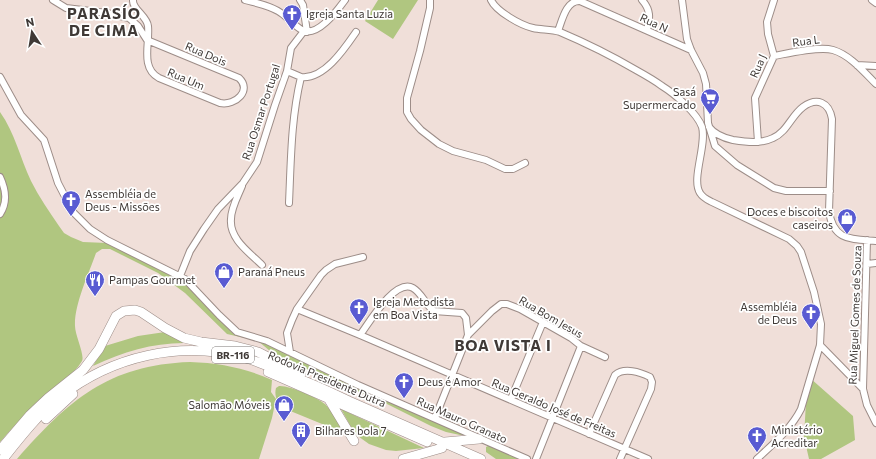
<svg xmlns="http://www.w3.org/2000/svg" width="876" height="459" viewBox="0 0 876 459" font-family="Commissioner,sans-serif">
<rect width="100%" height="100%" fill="#f0dfd9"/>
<path fill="#b0c680" d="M378,0H418L393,39L365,21Z
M0,112C15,133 20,158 31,181C39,197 49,211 59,226L64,233L71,237L83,242L107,243L159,268L184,283L232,330L258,338L467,435H460L446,432L431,426L385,403L276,356L258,341L227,334L185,293L158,273L110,249H102L96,253C89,273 74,305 75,326C75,335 85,355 82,361C74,375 54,387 42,398C27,412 13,427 0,442Z
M165,332L184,343C152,343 123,352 93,366L105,346L138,336Z
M190,362C220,363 245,368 272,380L271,392L276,399L272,418L259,459H17C69,400 108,365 190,362Z
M810,378L853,416L855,440L821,459H809L804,437L806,402Z
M279,386C289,385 318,398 325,404C333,412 338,424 344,433L283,408C277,403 274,395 276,388Z
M341,409L424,448L396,451L386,450L369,444L355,434Z
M490,445L520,459H496L486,452V447Z"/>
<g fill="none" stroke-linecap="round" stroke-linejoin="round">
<defs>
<path id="minor" d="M53,0L66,8L107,13L129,18L138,26L147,40L239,78C252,90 236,106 220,103L159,78C140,68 150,43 148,26C147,16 132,9 133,0
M245,0C256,3 268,5 278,11C287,16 293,25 302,30C317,38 337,11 345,0
M300,0L303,5L307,32
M430,0V8L420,51L407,98V112L411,119L421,130L439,144L453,151L486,160L505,169H513L525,163
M491,0C496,11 520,25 533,28C541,30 551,29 560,32C586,43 612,56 636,70C645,75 654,80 662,86C675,94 697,113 702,127C707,145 691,179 700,193C703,198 708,200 712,202L789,239L797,246L801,252L814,292L821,324L820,345L801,409C791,429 773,444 757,459
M642,0C651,10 650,18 647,30
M682,0L687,39L691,50L703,73L706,84L708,123L715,146L737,165L774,188L786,191H830
M872,0L876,3
M558,31C562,21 566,0 580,1L691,50
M774,56C790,53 819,46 833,50C850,55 864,72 876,84
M857,65L876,66
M287,71L301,77C291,119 291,159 289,203
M0,77L21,115L44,140L58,183L73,212L90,229L107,240L185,279L219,315L237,332L267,341L358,385L527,459
M301,77C324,80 345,48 356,32
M709,127C715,135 724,138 733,140C746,142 761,144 773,138C787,132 791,116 803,107C817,97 829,102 832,119L829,211C833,241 851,239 876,241
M758,142L755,98L774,56L768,34L767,22L774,0
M0,177C6,190 8,202 0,214
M242,186C238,196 231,208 231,219C229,239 250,253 262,265
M867,240L863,389L867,405L876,423
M867,264L876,263
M180,276L190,251L204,229L218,209L243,183L257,162L275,105L287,71L291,48L304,31
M297,309L360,335L648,459
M360,335C369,323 395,278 413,288C422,293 425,305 434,311L462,313L466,318L468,335
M820,345L863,389
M290,352L287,333L292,320L297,309L321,275L326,270L335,264L363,257
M511,399L543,322
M435,418L468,335L492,311L501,304H507L520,309L571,338L581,346L605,357
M589,434L615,375C624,367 640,372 650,377L652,382L651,389L620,459
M536,459L581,346"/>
<path id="highway" d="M268,372L427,442
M328,398L354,441
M46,419L73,394
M445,442L479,439
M0,450L30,415L48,398L83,370L99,349L116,316L124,311L135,310L141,312L165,328L184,338L201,342L235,346L258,352L301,374
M3,459C19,439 40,412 60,397C112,356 181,340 245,358C257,361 268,366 279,371C303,380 326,390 349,401C393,420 437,440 481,459
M403,459L442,448"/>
</defs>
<use href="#minor" stroke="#9d8d88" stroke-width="8"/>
<use href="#highway" stroke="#9d8d88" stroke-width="10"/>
<use href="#minor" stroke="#fff" stroke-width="6"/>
<use href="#highway" stroke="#fff" stroke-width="9"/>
</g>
<defs>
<symbol id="church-pin" viewBox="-11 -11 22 30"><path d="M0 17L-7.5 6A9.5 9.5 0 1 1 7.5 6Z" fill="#595bd2" stroke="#fff"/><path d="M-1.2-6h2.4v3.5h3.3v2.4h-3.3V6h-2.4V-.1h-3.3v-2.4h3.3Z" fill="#fff"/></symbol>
<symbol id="supermarket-pin" viewBox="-11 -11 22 30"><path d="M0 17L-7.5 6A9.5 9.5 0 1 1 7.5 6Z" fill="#595bd2" stroke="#fff"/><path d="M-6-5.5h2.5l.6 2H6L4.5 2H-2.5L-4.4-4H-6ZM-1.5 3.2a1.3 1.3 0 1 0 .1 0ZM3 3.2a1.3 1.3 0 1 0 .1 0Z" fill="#fff"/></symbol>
<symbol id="shop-pin" viewBox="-11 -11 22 30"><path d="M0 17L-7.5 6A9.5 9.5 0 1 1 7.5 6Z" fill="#595bd2" stroke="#fff"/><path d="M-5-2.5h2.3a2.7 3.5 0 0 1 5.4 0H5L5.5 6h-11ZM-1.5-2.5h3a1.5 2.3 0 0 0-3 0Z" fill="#fff"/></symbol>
<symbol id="restaurant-pin" viewBox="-11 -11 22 30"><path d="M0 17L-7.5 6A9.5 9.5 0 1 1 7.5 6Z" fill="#595bd2" stroke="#fff"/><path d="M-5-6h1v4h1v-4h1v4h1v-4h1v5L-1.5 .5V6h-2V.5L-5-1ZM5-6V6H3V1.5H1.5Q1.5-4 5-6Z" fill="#fff"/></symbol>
<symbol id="building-pin" viewBox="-11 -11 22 30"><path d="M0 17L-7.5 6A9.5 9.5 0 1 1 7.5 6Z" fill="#595bd2" stroke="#fff"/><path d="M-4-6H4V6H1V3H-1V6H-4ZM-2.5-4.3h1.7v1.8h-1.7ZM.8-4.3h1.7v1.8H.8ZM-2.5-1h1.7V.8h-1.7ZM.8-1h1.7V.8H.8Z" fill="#fff"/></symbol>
</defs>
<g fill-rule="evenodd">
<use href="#church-pin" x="281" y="3" width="22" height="30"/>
<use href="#supermarket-pin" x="699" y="87" width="22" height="30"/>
<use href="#church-pin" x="60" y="189" width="22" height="30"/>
<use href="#shop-pin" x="836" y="207" width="22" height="30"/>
<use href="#shop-pin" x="213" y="261" width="22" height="30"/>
<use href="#restaurant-pin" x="84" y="269" width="22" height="30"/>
<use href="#church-pin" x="348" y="297" width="22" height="30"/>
<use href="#church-pin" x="800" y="302" width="22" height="30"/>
<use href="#church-pin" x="393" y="371" width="22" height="30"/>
<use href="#shop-pin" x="273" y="394" width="22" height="30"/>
<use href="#building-pin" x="290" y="420" width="22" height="30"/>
<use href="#church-pin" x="746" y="425" width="22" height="30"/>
</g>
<g text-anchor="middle" stroke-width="3.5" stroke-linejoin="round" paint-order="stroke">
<rect fill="#fff" stroke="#797472" stroke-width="1" x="212" y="347" width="42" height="16" rx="3"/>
<g font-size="10" font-weight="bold" fill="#3f3936">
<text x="233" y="359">BR-116</text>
</g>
<g font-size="11" fill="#3f3936" stroke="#fff" text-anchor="start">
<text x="306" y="18">Igreja Santa Luzia</text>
<text x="696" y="96" text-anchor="end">Sasá<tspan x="696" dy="13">Supermercado</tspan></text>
<text x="85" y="198">Assembléia de<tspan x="85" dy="13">Deus - Missões</tspan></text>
<text x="833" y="216" text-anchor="end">Doces e biscoitos<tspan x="833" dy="13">caseiros</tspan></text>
<text x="238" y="276">Paraná Pneus</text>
<text x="109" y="284">Pampas Gourmet</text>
<text x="373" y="306">Igreja Metodista<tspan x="373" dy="13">em Boa Vista</tspan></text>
<text x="797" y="311" text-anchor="end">Assembléia<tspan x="797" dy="13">de Deus</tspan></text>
<text x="418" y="386">Deus é Amor</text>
<text x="270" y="409" text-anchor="end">Salomão Móveis</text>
<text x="771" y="434">Ministério<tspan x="771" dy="13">Acreditar</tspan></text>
<text x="315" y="435">Bilhares bola 7</text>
</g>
<g font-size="11" fill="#3f3936" stroke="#fff">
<text transform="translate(654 23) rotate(25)" y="4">Rua N</text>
<text transform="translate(806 41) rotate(-7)" y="4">Rua L</text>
<text transform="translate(206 54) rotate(23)" y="4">Rua Dois</text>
<text transform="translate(758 66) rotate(-66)" y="4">Rua J</text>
<text transform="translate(186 79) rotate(23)" y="4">Rua Um</text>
<text transform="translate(261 112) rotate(-72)" y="4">Rua Osmar Portugal</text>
<text transform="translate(855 315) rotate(-88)" y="4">Rua Miguel Gomes de Souza</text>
<text transform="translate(551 317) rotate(30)" y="4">Rua Bom Jesus</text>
<text transform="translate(327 379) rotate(23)" y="4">Rodovia Presidente Dutra</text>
<text transform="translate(554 408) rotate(23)" y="4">Rua Geraldo José de Freitas</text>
<text transform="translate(462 420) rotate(24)" y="4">Rua Mauro Granato</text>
</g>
<g font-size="15" font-weight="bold" letter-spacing="1" fill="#3f3936" stroke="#fff">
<text x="104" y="19">PARASÍO<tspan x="104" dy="17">DE CIMA</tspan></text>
<text x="503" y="351">BOA VISTA I</text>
</g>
</g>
<g transform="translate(32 32) rotate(348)" stroke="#ffffff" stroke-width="3" paint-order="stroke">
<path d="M0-3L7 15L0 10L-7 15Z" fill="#3f3936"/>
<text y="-6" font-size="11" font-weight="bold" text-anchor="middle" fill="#3f3936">N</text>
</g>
</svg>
